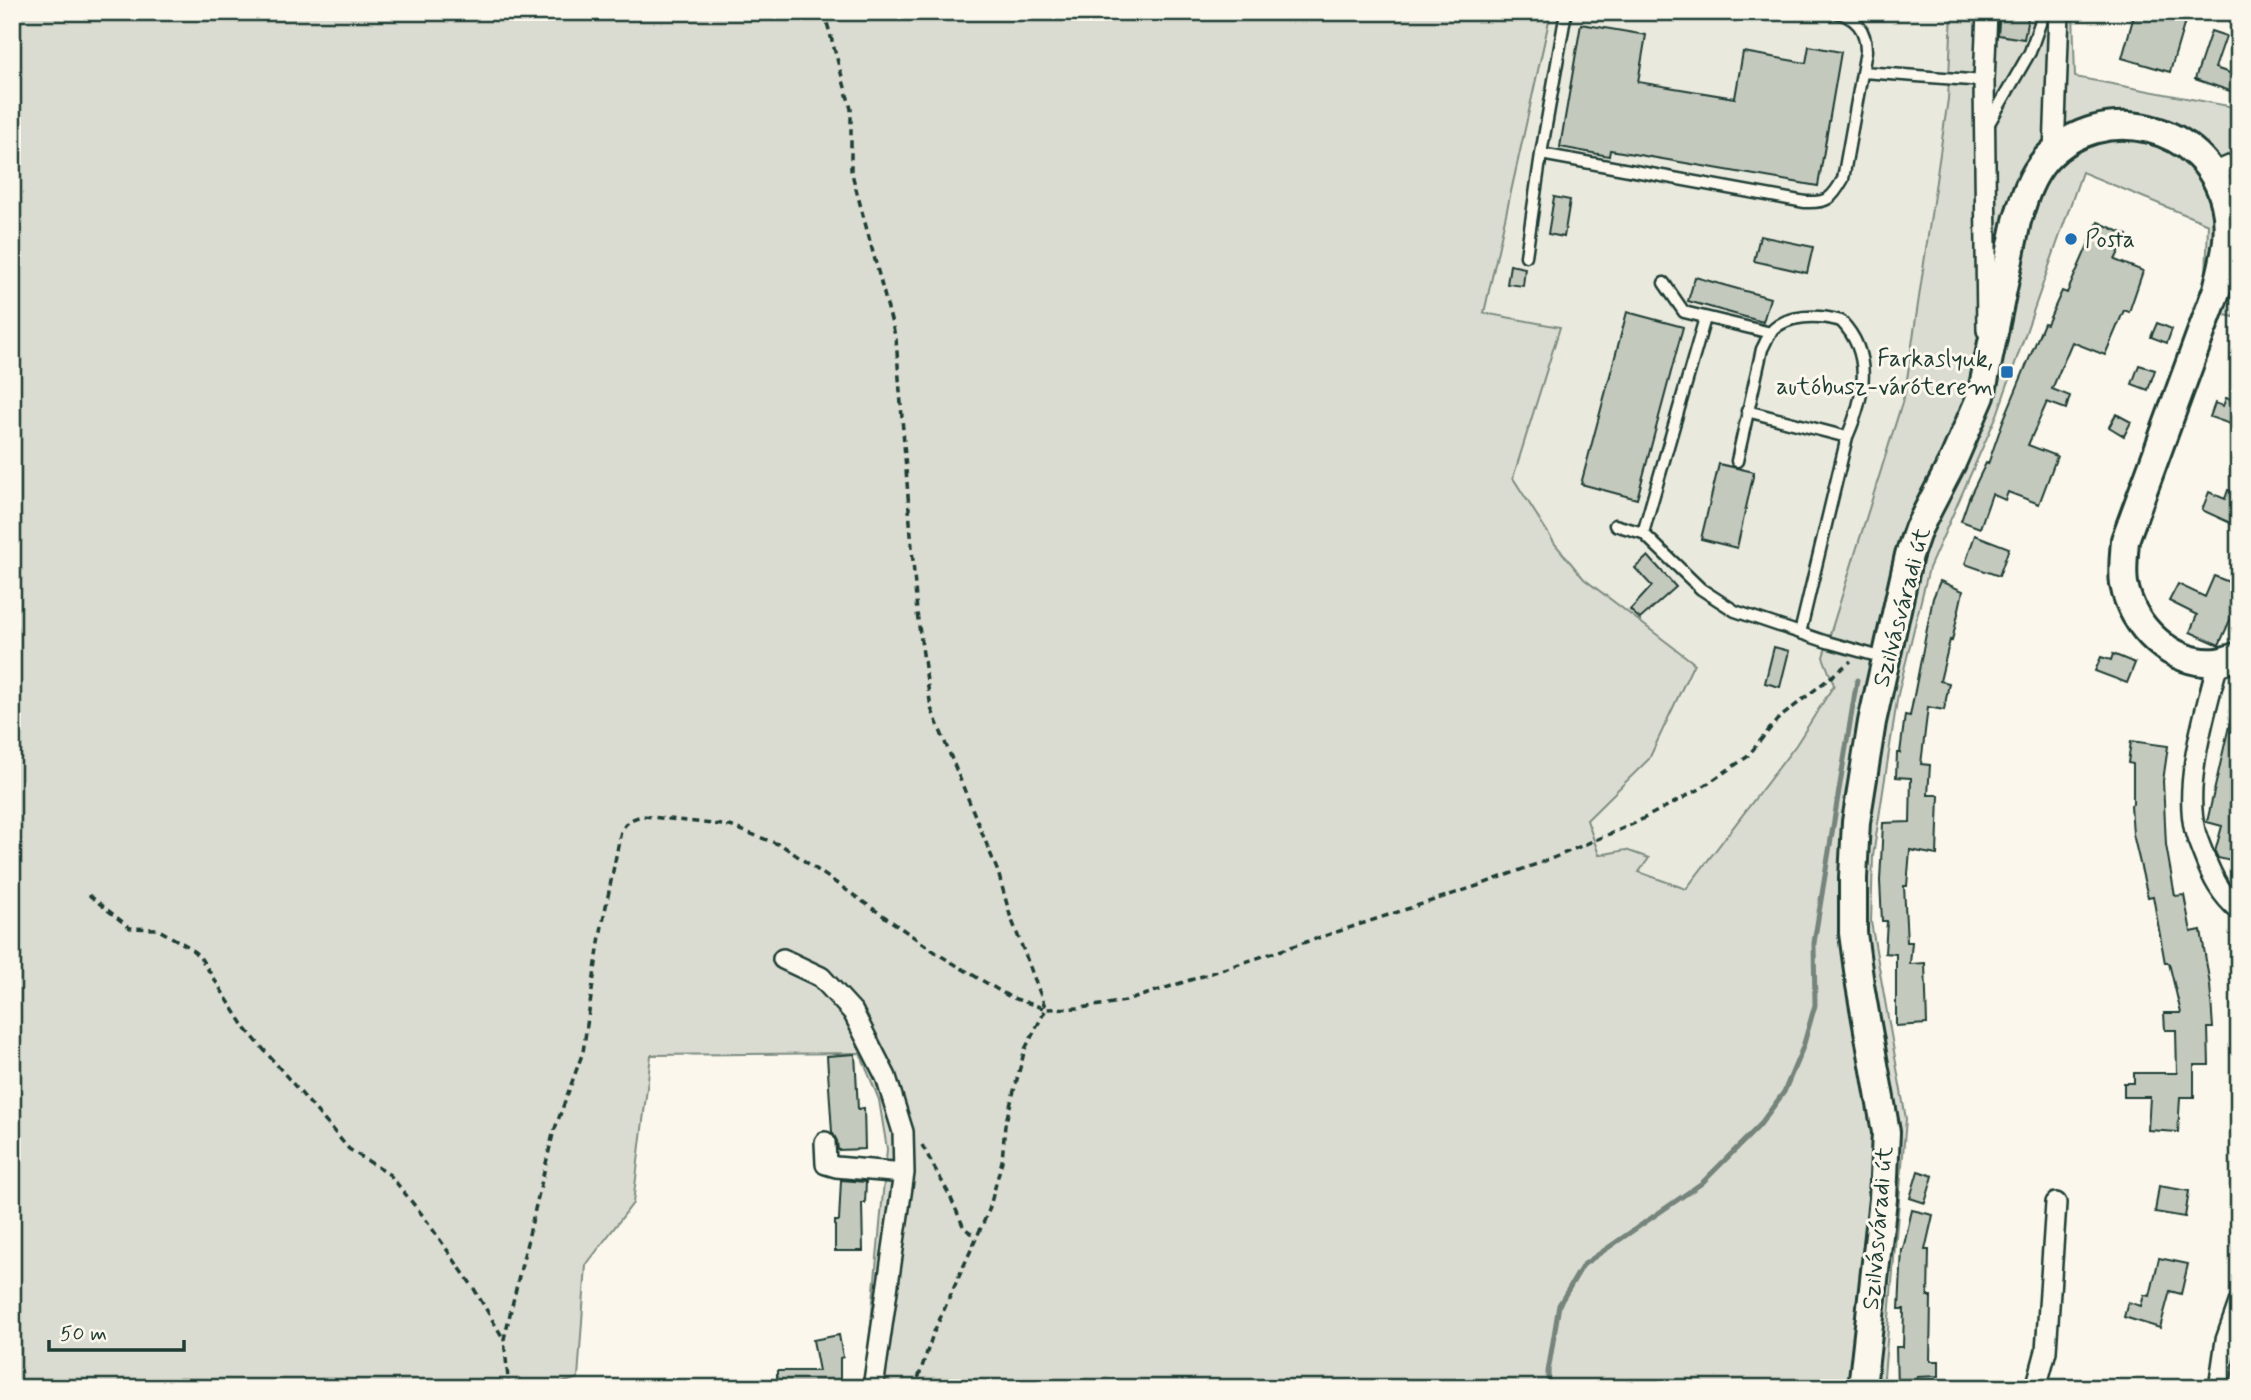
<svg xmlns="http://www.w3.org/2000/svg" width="2251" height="1400" viewBox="0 0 2251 1400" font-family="Mynerve,sans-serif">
<rect width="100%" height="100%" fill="#fbf7ec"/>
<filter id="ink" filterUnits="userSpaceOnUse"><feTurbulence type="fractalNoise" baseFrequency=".0143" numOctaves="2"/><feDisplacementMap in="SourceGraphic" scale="14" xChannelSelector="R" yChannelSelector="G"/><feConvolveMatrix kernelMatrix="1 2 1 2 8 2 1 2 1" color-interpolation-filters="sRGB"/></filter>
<g filter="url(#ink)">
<path fill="#eae9de" d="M1551,12H1952L1948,99L1905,393L1823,657L1834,685L1796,745L1687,889L1639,872L1648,857L1626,850L1599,855L1587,819L1649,759L1693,663L1584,579L1555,544L1513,477L1559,327L1484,314Z"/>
<path fill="#dbdcd1" stroke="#7d8c82" stroke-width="2" d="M12,12H1551L1484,313L1560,327L1513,478L1555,544L1584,579L1694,663L1649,759L1587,820L1599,855L1626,850L1649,858L1639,872L1686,889L1796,745L1834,685L1823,657L1905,393L1948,99L1952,12H2073L2075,77L2239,108V302L2234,317L2193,308L2206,278L2208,224L2082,172L1997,415L1929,568L1898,694L1873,856L1871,922L1906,1119L1883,1388H865L887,1149L879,1100L860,1053L651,1055L633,1203L586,1265L578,1378L545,1388H12Z"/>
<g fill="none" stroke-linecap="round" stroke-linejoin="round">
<path stroke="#74847b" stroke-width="5" d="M1549,1388L1548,1372L1559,1305L1583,1265L1702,1183L1759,1126L1784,1092L1803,1047L1815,1005L1814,943L1857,680"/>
</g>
<path fill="#c4c9be" stroke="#1f3d34" stroke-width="2" d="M2000,12H2029L2024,39L1998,35Z
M2135,12H2167L2186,18L2170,72L2122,58Z
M1581,24L1646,35L1638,82L1735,98L1743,52L1806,63L1809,46L1841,52L1818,186L1610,150L1609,156L1560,147Z
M2211,31L2226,36L2215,68L2239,76V94L2195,79Z
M1554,197L1570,200L1564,237L1548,234Z
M2098,222L2127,235L2115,260L2143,271L2129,312L2124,310L2105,355L2072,342L2052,389L2070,396L2066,409L2047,402L2028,445L2057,456L2039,504L2008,492L2005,500L1992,494L1980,528L1961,521L1969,498L1986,463L1988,464L2003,421L2044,323L2047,324L2062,291L2067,293Z
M1760,236L1813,247L1807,273L1754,261Z
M1510,265L1525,268L1523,286L1507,284Z
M1695,277L1770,298L1763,322L1688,301Z
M1627,312L1683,327L1637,499L1581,484Z
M2157,323L2172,329L2167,343L2151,337Z
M2139,365L2155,370L2148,390L2132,384Z
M2226,398L2239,402V417L2236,426L2210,417L2215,403L2223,406Z
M2116,414L2131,422L2124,436L2109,427Z
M1719,464L1754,472L1737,548L1701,539Z
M2228,490L2239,494V527L2202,510L2209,492L2225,499Z
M1975,535L2009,548L1999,576L1965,564Z
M1648,556L1676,587L1640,619L1630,610L1652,586L1635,568Z
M2214,576L2239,586V600L2219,645L2190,632L2197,615L2169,601L2178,584L2205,597Z
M1940,581L1963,591L1952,641L1950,640L1940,681L1949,683L1944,710L1928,707L1921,764L1930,765L1928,795H1939L1937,855L1910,850L1907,886H1904L1907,942H1912L1910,964L1925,963L1927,1024L1896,1026V954L1885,953L1887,921H1882L1880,881L1883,823L1910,822L1911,778L1896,777L1897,753H1900L1905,715L1910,716L1933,598Z
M1774,647L1789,651L1780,687L1765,683Z
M2113,654L2135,663L2127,683L2095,671L2101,657L2111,660Z
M2231,717L2239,718V863L2218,858L2215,852L2222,826L2207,822Z
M2131,741L2168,746L2163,781L2166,845L2175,896L2184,895L2191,932L2201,930L2210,985L2213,1028H2208L2209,1065H2194V1097H2180L2178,1132L2148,1130L2150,1097H2124V1083H2134V1073H2177L2176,1030H2165L2164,1013H2181L2169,963H2165L2153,896L2148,897L2133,834L2131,805L2133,804V764L2128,763Z
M855,1054L858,1109L864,1108L865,1149L838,1150L837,1141L832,1132L827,1056Z
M1918,1171L1933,1176L1925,1203L1910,1198Z
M841,1180L866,1182L865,1203H862L863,1251H835V1221H839Z
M2159,1186L2189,1191L2185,1217L2155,1212Z
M1912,1210L1933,1215L1925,1250H1929L1928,1296H1931L1930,1361H1939V1376L1917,1377L1916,1388H1897L1896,1347H1903L1904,1309H1899L1902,1249H1903Z
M2159,1258L2188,1264L2181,1294L2170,1291L2160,1328L2124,1317L2128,1302L2141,1306L2144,1295L2150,1296Z
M839,1335L843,1357L840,1358V1388H777V1371H819L813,1340Z"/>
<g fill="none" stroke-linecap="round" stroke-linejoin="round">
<defs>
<path id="lane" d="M1863,72L1984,81
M1988,125L2030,52L2044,12
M1541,154L1805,202C1827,203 1832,199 1843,179L1866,51C1866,29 1856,17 1835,12
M1526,256L1541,154L1566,12
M1664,283L1684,312L1771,333
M1747,411L1847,437
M1737,461L1762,349C1765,344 1767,338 1770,333C1786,313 1820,315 1841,321C1874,355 1864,398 1847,437L1800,633
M1615,525L1643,533L1701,589L1735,611L1827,642L1884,658
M1643,533L1705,318"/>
<path id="street" d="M1987,12L1984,81L1987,330
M2054,152L2059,12
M2211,174L2239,162
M2218,662C2206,711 2183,781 2195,831C2197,839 2201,848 2204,856C2212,877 2221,895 2239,910
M783,959L821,977L853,1012L886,1077L903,1132L904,1173L873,1388
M825,1142L826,1164L836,1167L904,1173
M2036,1388L2046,1351L2056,1203
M2219,1388L2226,1340L2239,1303"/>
<path id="secondary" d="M1862,1388L1883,1199L1886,1132L1860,985L1853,933V878L1856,822L1872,722L1909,555L1918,529L1952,463L1981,396L2017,221C2024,198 2030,177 2046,159C2101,99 2207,124 2225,204C2232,232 2224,261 2217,289L2125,540C2124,555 2122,570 2124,584C2132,627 2172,666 2217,662C2224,661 2232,658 2239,656"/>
</defs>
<use href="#lane" stroke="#1f3d34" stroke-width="15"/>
<use href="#street" stroke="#1f3d34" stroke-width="24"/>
<use href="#secondary" stroke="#1f3d34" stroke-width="32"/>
<path stroke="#1f3d34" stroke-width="3.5" stroke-dasharray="7 5" stroke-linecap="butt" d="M824,12L851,109V170L896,339L917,613L931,708L998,872L1010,915L1046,1009L1025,1049L1005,1125L1002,1161L989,1210L933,1334L915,1388
M89,895L130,928L157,929L189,947L200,957L246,1029L349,1149L390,1175L424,1217L473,1287L503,1338
M922,1145L950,1196L964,1228L971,1233H979
M509,1388L504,1339L553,1134L583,1052L600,936L621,831C627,821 632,818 643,816L730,826L783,846L941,956L1010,997L1046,1009L1081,1008L1126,1001L1477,886L1553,858L1633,824L1698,790L1747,757L1777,720L1851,661"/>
<use href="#lane" stroke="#fbf7ec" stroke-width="10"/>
<use href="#street" stroke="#fbf7ec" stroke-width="19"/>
<use href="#secondary" stroke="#fbf7ec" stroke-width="26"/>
</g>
</g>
<g fill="#1f6fb2" stroke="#fbf7ec" stroke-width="2.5">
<circle cx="2071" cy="239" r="7"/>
<rect x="2000" y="365" width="14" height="14" rx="3.5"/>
</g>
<g text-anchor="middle" stroke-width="6" stroke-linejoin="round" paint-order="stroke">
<g font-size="24" fill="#1f3d34" stroke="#fbf7ec" text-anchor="start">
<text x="2085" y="247">Posta</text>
<text x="1993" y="366" text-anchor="end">Farkaslyuk,<tspan x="1993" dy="28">autóbusz-váróterem</tspan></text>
</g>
<g font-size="24" fill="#1f3d34" stroke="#fbf7ec">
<text transform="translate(1901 607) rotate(-75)" y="8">Szilvásváradi út</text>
<text transform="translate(1877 1228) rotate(-85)" y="8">Szilvásváradi út</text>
</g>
</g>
<rect width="2251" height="1400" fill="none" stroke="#fbf7ec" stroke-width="42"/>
<rect x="21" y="21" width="2209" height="1358" fill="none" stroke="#1f3d34" stroke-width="2.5" filter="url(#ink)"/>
<path d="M49 1340v10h135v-10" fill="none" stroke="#1f3d34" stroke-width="3.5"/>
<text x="60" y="1340" font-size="21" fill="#1f3d34" stroke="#fbf7ec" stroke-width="5" paint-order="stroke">50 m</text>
</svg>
